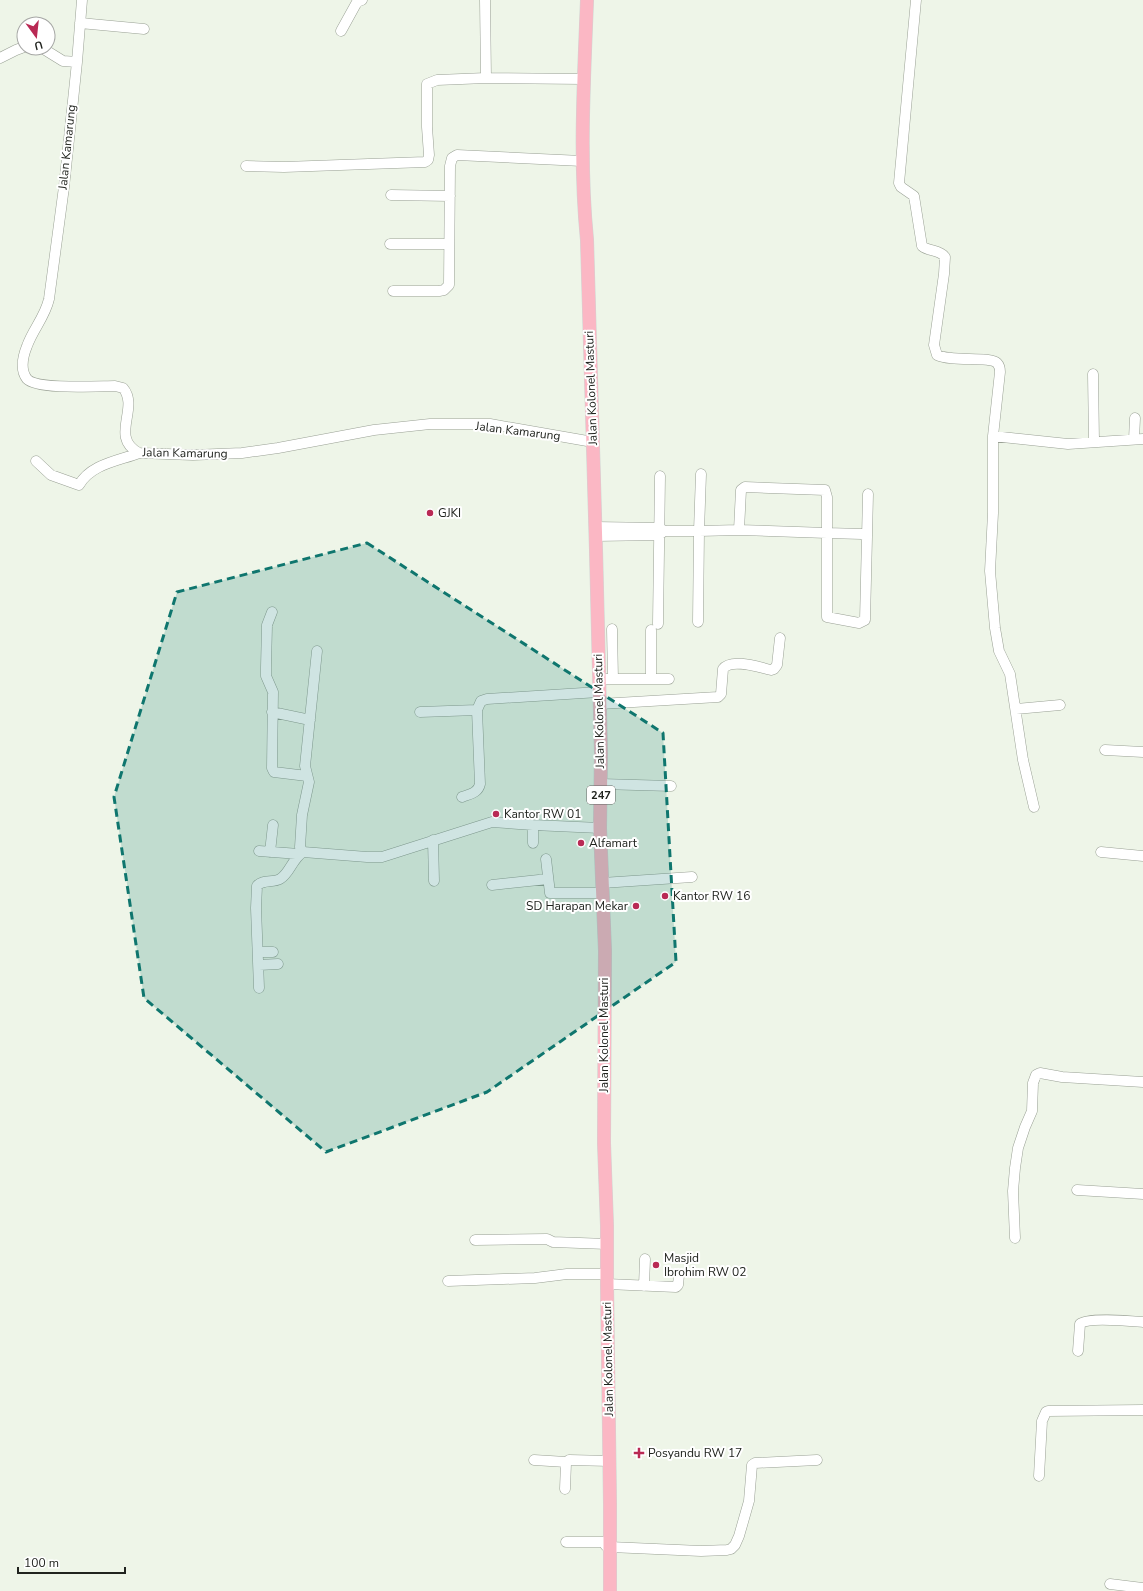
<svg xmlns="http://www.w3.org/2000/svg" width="1143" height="1591" viewBox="0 0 1143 1591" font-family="'Nunito Sans',sans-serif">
<rect width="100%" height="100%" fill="#eef5e8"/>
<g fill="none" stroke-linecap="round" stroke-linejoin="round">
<defs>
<path id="minor" d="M82,0L77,62L64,187L49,299C45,317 33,329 27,346C23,356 20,370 27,379C37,390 99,386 115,386L123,388C140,408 109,437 139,453L193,455L242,453L278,448L374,430L430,424H490L593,442
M485,0L486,78
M916,0L899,183L901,187L914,196L922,246C929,252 939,249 945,257L944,274L934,345L937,355C951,362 990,356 997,363C999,365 1000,369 1000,372L993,436L1068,444L1143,439
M80,23L144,29
M341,31L357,2L362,0
M42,48L63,61L77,62
M0,58L16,50L24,47
M246,166L284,167L425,162L428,160L429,155L427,127V84L437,80L486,78L584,79
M391,195L450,196
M390,244H449
M393,291H439L444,290L449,285L450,166L452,158L457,155L582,161
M1093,374L1094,442
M993,436V513L990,571L995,628L999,651L1010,674L1023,760L1034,807
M1134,439L1135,418
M36,461L51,475L79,485C91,464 118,461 139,453
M701,474L699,531L739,530L741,490L745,487L825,490L827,497V533L862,534L867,537L865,620L859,623L827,617V533L739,530
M595,527L659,528L665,531H699L698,622
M595,536L659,535L663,532
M867,537L868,494
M272,612L267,625L266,667V676L273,692L272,768L274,772L307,776
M658,624L660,476
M612,629L613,679
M599,679H669
M651,679V630
M600,704L718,697L721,694L723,669C731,658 758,667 771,670L774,669L777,665L780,638
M1016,709L1060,705
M272,712L310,720
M420,712L477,710
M1105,750L1143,752
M601,784L671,786
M462,797C470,794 478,793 480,784L477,710L481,701L487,699L599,692
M433,840L434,881
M533,843V825
M259,851L299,854
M270,852L273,825
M303,852L300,847L302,815L309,782L305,766L317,651
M1101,852L1143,856
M546,859L550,893H603
M602,883L692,877
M492,885L548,879
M258,952H273
M259,965L278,964
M259,988L256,908L257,886C262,879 273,883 280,879C290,873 292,859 303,852L367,857H382L492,822L533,825L600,828
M1077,1190L1143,1194
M1015,1238L1013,1191L1015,1168L1018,1148L1025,1127L1032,1111L1033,1083L1036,1075L1040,1073L1062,1077L1143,1082
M475,1240L547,1239L553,1242L607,1244
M448,1281L535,1278L567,1274H607
M607,1284L676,1287L678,1285L679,1275
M644,1286L645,1259
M1078,1351L1080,1324C1087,1317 1131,1321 1143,1322
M534,1460L566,1462
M1039,1476L1042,1421L1046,1412L1048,1411L1143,1410
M565,1489L566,1463L569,1460L610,1461
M566,1542H603L606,1546L610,1547L701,1551L727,1550L731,1549L735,1545L739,1536L749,1501L752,1465L755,1463L817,1460
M1110,1584L1143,1588"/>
<path id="major" d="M587,0C584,80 579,160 587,240L596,550L601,753L600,828L605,951L604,1143L607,1226V1284L610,1504V1591"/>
</defs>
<use href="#minor" stroke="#99a094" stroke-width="11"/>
<use href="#major" stroke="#d2d3d2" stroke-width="14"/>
<use href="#minor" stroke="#fff" stroke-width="10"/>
<use href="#major" stroke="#fbb7c4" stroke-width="13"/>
</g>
<path fill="#0f766e" fill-opacity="0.2" stroke="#0f766e" stroke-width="3" stroke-dasharray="8 5" stroke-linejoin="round" d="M367,543L663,733L676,962L487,1092L326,1152L144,998L114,797L177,592Z"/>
<g fill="#b92954" stroke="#fff" stroke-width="1.5">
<circle cx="430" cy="513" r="4"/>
<circle cx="496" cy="814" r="4"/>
<circle cx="581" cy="843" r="4"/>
<circle cx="665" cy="896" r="4"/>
<circle cx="636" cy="906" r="4"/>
<circle cx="656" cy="1265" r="4"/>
<path d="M637 1447h4v4h4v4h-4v4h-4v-4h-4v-4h4z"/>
</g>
<g text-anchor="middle" stroke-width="4" stroke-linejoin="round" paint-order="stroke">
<rect fill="#fff" stroke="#636562" stroke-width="1" x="587" y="786" width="28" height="18" rx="3"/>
<g font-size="11" font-weight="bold" fill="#20231e">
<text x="601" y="799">247</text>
</g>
<g font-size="12" fill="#20231e" stroke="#fff">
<text transform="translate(67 147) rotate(-84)" y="4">Jalan Kamarung</text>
<text transform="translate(591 388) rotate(-92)" y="4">Jalan Kolonel Masturi</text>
<text transform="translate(518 431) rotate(7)" y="4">Jalan Kamarung</text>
<text transform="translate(185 453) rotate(1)" y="4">Jalan Kamarung</text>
<text transform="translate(599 711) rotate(-91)" y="4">Jalan Kolonel Masturi</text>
<text transform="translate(604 1035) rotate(-90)" y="4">Jalan Kolonel Masturi</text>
<text transform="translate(608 1359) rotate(-91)" y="4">Jalan Kolonel Masturi</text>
</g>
<g font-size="12" fill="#20231e" stroke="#fff" text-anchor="start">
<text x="438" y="517">GJKI</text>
<text x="504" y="818">Kantor RW 01</text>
<text x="589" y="847">Alfamart</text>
<text x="673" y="900">Kantor RW 16</text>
<text x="628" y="910" text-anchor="end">SD Harapan Mekar</text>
<text x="664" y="1262">Masjid<tspan x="664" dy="14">Ibrohim RW 02</tspan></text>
<text x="648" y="1457">Posyandu RW 17</text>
</g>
</g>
<g transform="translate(36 36) rotate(165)"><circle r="19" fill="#ffffff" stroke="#a6a7a5"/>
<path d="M0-3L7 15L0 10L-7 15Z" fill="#b92954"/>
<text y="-6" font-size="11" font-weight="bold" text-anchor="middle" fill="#20231e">U</text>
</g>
<path d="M18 1567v6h107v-6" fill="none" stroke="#20231e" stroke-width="2"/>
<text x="24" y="1567" font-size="12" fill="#20231e" stroke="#ffffff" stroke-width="3" paint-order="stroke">100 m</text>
</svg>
